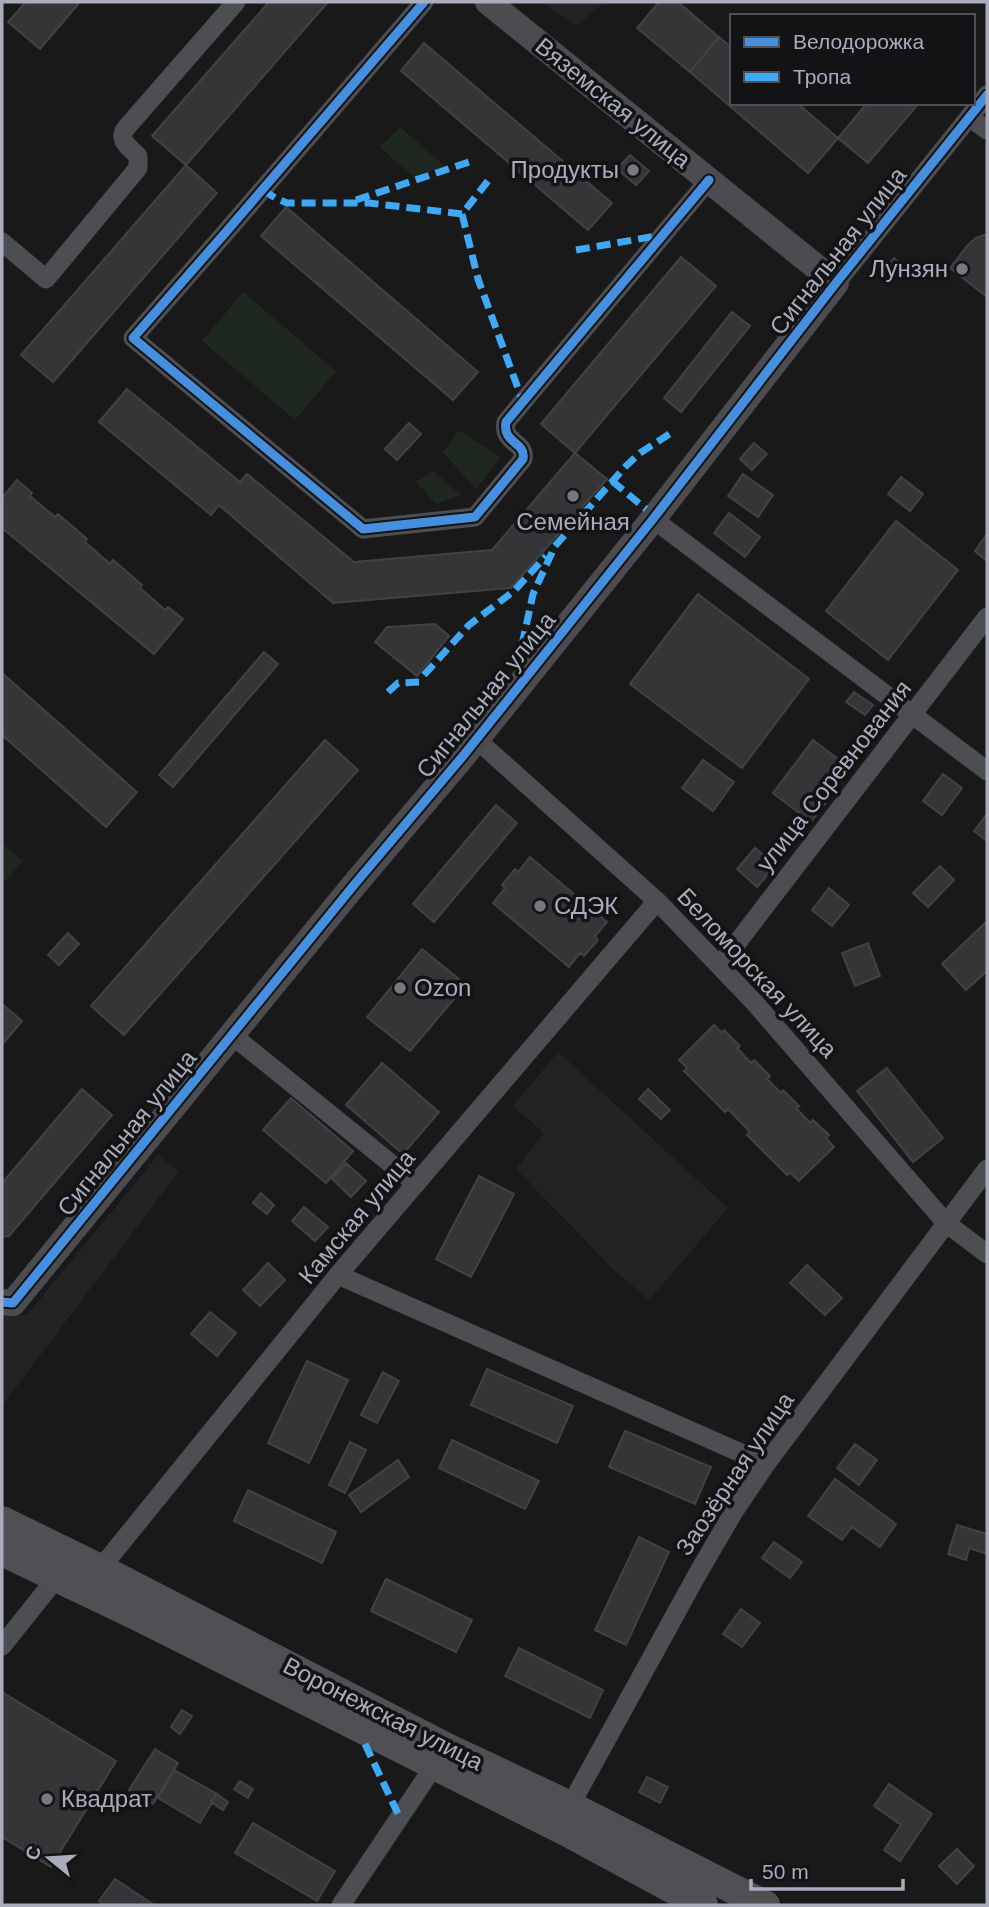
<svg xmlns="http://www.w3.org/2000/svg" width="989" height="1907" viewBox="0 0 989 1907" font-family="Arial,sans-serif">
<rect width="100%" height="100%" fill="#191919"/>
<path fill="#232325" d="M541,2H605L576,26Z
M558,1052L728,1208L649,1300L614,1270L516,1169L544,1133L513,1106Z
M158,1155L179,1171L2,1406V1314L27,1315Z"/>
<path fill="#1e2720" d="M400,127L446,167L412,176L380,147Z
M243,292L336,371L295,420L202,341Z
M459,430L501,457L476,490L443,452Z
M433,471L461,495L436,504L416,482Z
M2,843L23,861L2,885Z"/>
<path fill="#353537" stroke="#424245" stroke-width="2" d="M26,2H80L40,49L8,22Z
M269,2H328L186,165L152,136Z
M659,2H678L719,37L690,72L637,28Z
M719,37L732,48V103H797L838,138L808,173L690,72Z
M424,43L612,203L588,230L401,71Z
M867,103H919L868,163L838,138Z
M630,155L649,171L636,185L617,169Z
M186,165L217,193L53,382L21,355Z
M286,207L478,372L453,400L261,236Z
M987,234V297L950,268L968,245L976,238Z
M681,257L716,286L575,453L541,424Z
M894,258L906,268L900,277L887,267Z
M732,312L750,326L681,412L664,398Z
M127,389L240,482L247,474L354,562L492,550L575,453L607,479L511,588L333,603L219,505L211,515L99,422Z
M409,423L421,434L397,460L385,449Z
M754,443L767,454L752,470L740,459Z
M743,474L773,495L758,517L728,496Z
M901,477L923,494L910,511L888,494Z
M17,480L32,493L30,496L55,517L58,514L87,539L85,542L110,564L113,560L142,585L140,588L165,610L168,607L183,619L154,654L2,528V498Z
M729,513L760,537L745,557L714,533Z
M896,521L958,570L888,660L826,611Z
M987,534V561L975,551Z
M698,594L809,679L742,768L630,684Z
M435,624L449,636L417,676L375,642L387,627Z
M264,652L278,664L173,787L159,775Z
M2,673L137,792L106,827L2,735Z
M854,692L873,705L865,715L846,702Z
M325,740L358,770L124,1035L91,1006Z
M813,740L851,769L811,822L773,793Z
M703,760L734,782L713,811L682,788Z
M943,774L962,788L942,815L923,801Z
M496,805L517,823L434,922L413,904Z
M987,814V841L974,831Z
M755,848L776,865L757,887L737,869Z
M530,857L607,922L595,936L598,940L584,956L580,953L569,967L493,903L505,888L502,885L515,869L518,872Z
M940,866L954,880L928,907L913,893Z
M829,888L849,905L832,926L812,910Z
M987,921V971L966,990L942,964Z
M68,933L79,944L59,965L48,955Z
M868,943L880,976L855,986L842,953Z
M422,949L466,985L410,1051L367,1017Z
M2,1004L22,1021L2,1045Z
M714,1025L722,1033L724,1030L740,1046L737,1048L751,1063L754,1060L770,1076L767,1079L781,1093L783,1090L799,1106L796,1108L810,1123L813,1120L829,1135L826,1138L834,1147L799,1181L790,1173L787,1175L747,1135L750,1132L728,1109L725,1112L684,1071L687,1068L679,1060Z
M382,1063L439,1112L403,1154L346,1105Z
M887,1068L943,1138L913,1162L857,1091Z
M82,1089L112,1115L9,1236L2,1237V1183Z
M648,1089L670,1110L661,1119L639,1099Z
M291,1098L353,1151L326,1183L263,1130Z
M346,1163L366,1181L351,1197L332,1179Z
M479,1176L514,1194L471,1277L436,1259Z
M261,1193L274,1205L267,1214L253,1203Z
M304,1207L328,1227L315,1241L292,1221Z
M268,1263L285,1280L260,1306L243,1290Z
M807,1265L842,1298L825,1315L790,1283Z
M210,1312L236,1333L217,1356L191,1334Z
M307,1361L348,1380L309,1463L268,1443Z
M487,1369L573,1406L557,1443L471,1405Z
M383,1372L399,1381L377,1423L361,1415Z
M625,1431L711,1467L695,1504L609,1467Z
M452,1440L539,1481L525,1509L439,1468Z
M350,1442L366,1450L345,1493L329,1485Z
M855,1444L877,1460L859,1485L837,1468Z
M398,1460L409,1477L361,1512L349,1495Z
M835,1479L896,1524L880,1547L852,1527L842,1540L808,1516Z
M248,1490L336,1532L322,1563L234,1521Z
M957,1525L987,1534V1554L969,1548L966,1560L948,1554Z
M639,1537L669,1552L626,1645L595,1630Z
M774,1542L802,1562L790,1578L762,1558Z
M386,1579L472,1620L456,1652L371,1611Z
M741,1609L760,1623L742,1647L723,1634Z
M519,1648L603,1690L590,1718L505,1676Z
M2,1692L116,1761L51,1867L2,1837Z
M182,1710L192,1716L180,1734L171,1727Z
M155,1749L178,1763L153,1804L129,1790Z
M174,1770L217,1794L200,1823L158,1798Z
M647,1777L668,1787L660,1803L639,1792Z
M240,1781L253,1789L248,1798L234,1789Z
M889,1784L932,1814L900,1861L884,1850L901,1825L874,1806Z
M217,1794L228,1802L223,1810L211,1802Z
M253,1823L335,1871L317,1901L235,1853Z
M957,1849L974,1866L957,1884L939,1866Z
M115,1879L154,1905H105L99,1901Z"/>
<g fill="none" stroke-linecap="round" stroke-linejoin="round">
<path stroke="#4d4e52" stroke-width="19" d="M424,2L226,232L133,338L363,529L475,517L523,459C526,441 502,444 506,422L709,180
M969,117L987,130
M2,242L46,279L138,168V156C129,147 117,140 126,128L236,2
M836,283L987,95
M653,519L987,771
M476,739L657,901L754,1002L946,1223L987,1254
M720,965L987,617
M232,1035L416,1184
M338,1275L766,1464
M100,1569L338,1275L657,901
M2,1646L58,1576
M569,1815L570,1806L581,1786L698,1573L733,1513L766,1464L987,1169
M341,1905L434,1766"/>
<path stroke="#4c4c50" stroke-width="26" d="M2,1302L13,1303L354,885L463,756L653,519L836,283L488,2"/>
<path stroke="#4f4f54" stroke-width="30" d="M2,1521L100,1569L447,1748L570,1806L765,1905
M2,1551L138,1616L566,1831L703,1905"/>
<path stroke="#3fa9f5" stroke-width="7" stroke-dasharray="14 7" stroke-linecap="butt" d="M263,190L277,199L287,203H369L462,214L491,177
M356,200L472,161
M462,214L478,279L523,402
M576,250L662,235
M612,481L646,509
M522,645L533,594L555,546L626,466L640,453L671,433
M424,675L469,625L514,591L546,556
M388,692L398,683L419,682
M365,1744L400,1818"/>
<defs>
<path id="cycleway" d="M424,2L226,232L133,338L363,529L475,517L523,459C526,441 502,444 506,422L709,180
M2,1302L13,1303L354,885L463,756L653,519L836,283L987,95"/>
</defs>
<use href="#cycleway" stroke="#131315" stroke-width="13"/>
<use href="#cycleway" stroke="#468fdf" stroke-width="9"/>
</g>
<g fill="#777982" stroke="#131315" stroke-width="2.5">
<circle cx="633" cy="170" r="7"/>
<circle cx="962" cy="269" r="7"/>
<circle cx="573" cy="496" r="7"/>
<circle cx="540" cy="906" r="7"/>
<circle cx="400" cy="988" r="7"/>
<circle cx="47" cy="1799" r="7"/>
</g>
<g text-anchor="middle" stroke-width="7" stroke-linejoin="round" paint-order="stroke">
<g font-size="24" fill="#a9acbb" stroke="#131315">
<text transform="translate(613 103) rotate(39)" y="8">Вяземская улица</text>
<text transform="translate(838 251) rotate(-52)" y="8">Сигнальная улица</text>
<text transform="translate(486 695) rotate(-51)" y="8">Сигнальная улица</text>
<text transform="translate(834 776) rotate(-52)" y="8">улица Соревнования</text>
<text transform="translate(757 973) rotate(47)" y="8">Беломорская улица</text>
<text transform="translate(127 1133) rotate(-51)" y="8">Сигнальная улица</text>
<text transform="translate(357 1217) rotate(-50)" y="8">Камская улица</text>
<text transform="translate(735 1474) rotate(-56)" y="8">Заозёрная улица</text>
<text transform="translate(383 1714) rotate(27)" y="8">Воронежская улица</text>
</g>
<g font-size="24" fill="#a9acbb" stroke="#131315" text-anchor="start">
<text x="619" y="178" text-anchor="end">Продукты</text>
<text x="948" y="277" text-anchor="end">Лунзян</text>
<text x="573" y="530" text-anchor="middle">Семейная</text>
<text x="554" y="914">СДЭК</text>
<text x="414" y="996">Ozon</text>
<text x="61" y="1807">Квадрат</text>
</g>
</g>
<rect width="989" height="1907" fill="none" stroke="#a9acbb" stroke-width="7"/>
<rect x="730" y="14" width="245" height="91" fill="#131315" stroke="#4f5057" stroke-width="2"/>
<rect x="744" y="37" width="35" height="10" fill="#468fdf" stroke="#4f5057" stroke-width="2"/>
<text x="793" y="49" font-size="21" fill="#a9acbb">Велодорожка</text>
<rect x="744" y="72" width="35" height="10" fill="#3fa9f5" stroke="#4f5057" stroke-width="2"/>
<text x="793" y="84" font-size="21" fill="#a9acbb">Тропа</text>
<g transform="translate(49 1858) rotate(288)" stroke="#131315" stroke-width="5" paint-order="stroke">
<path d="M0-5L12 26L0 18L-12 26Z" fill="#a9acbb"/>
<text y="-10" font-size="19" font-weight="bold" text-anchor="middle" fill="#a9acbb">С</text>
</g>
<path d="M751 1879v10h152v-10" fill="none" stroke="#a9acbb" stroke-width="3.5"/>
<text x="762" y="1879" font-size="21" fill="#a9acbb" stroke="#131315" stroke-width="5" paint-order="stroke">50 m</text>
</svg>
